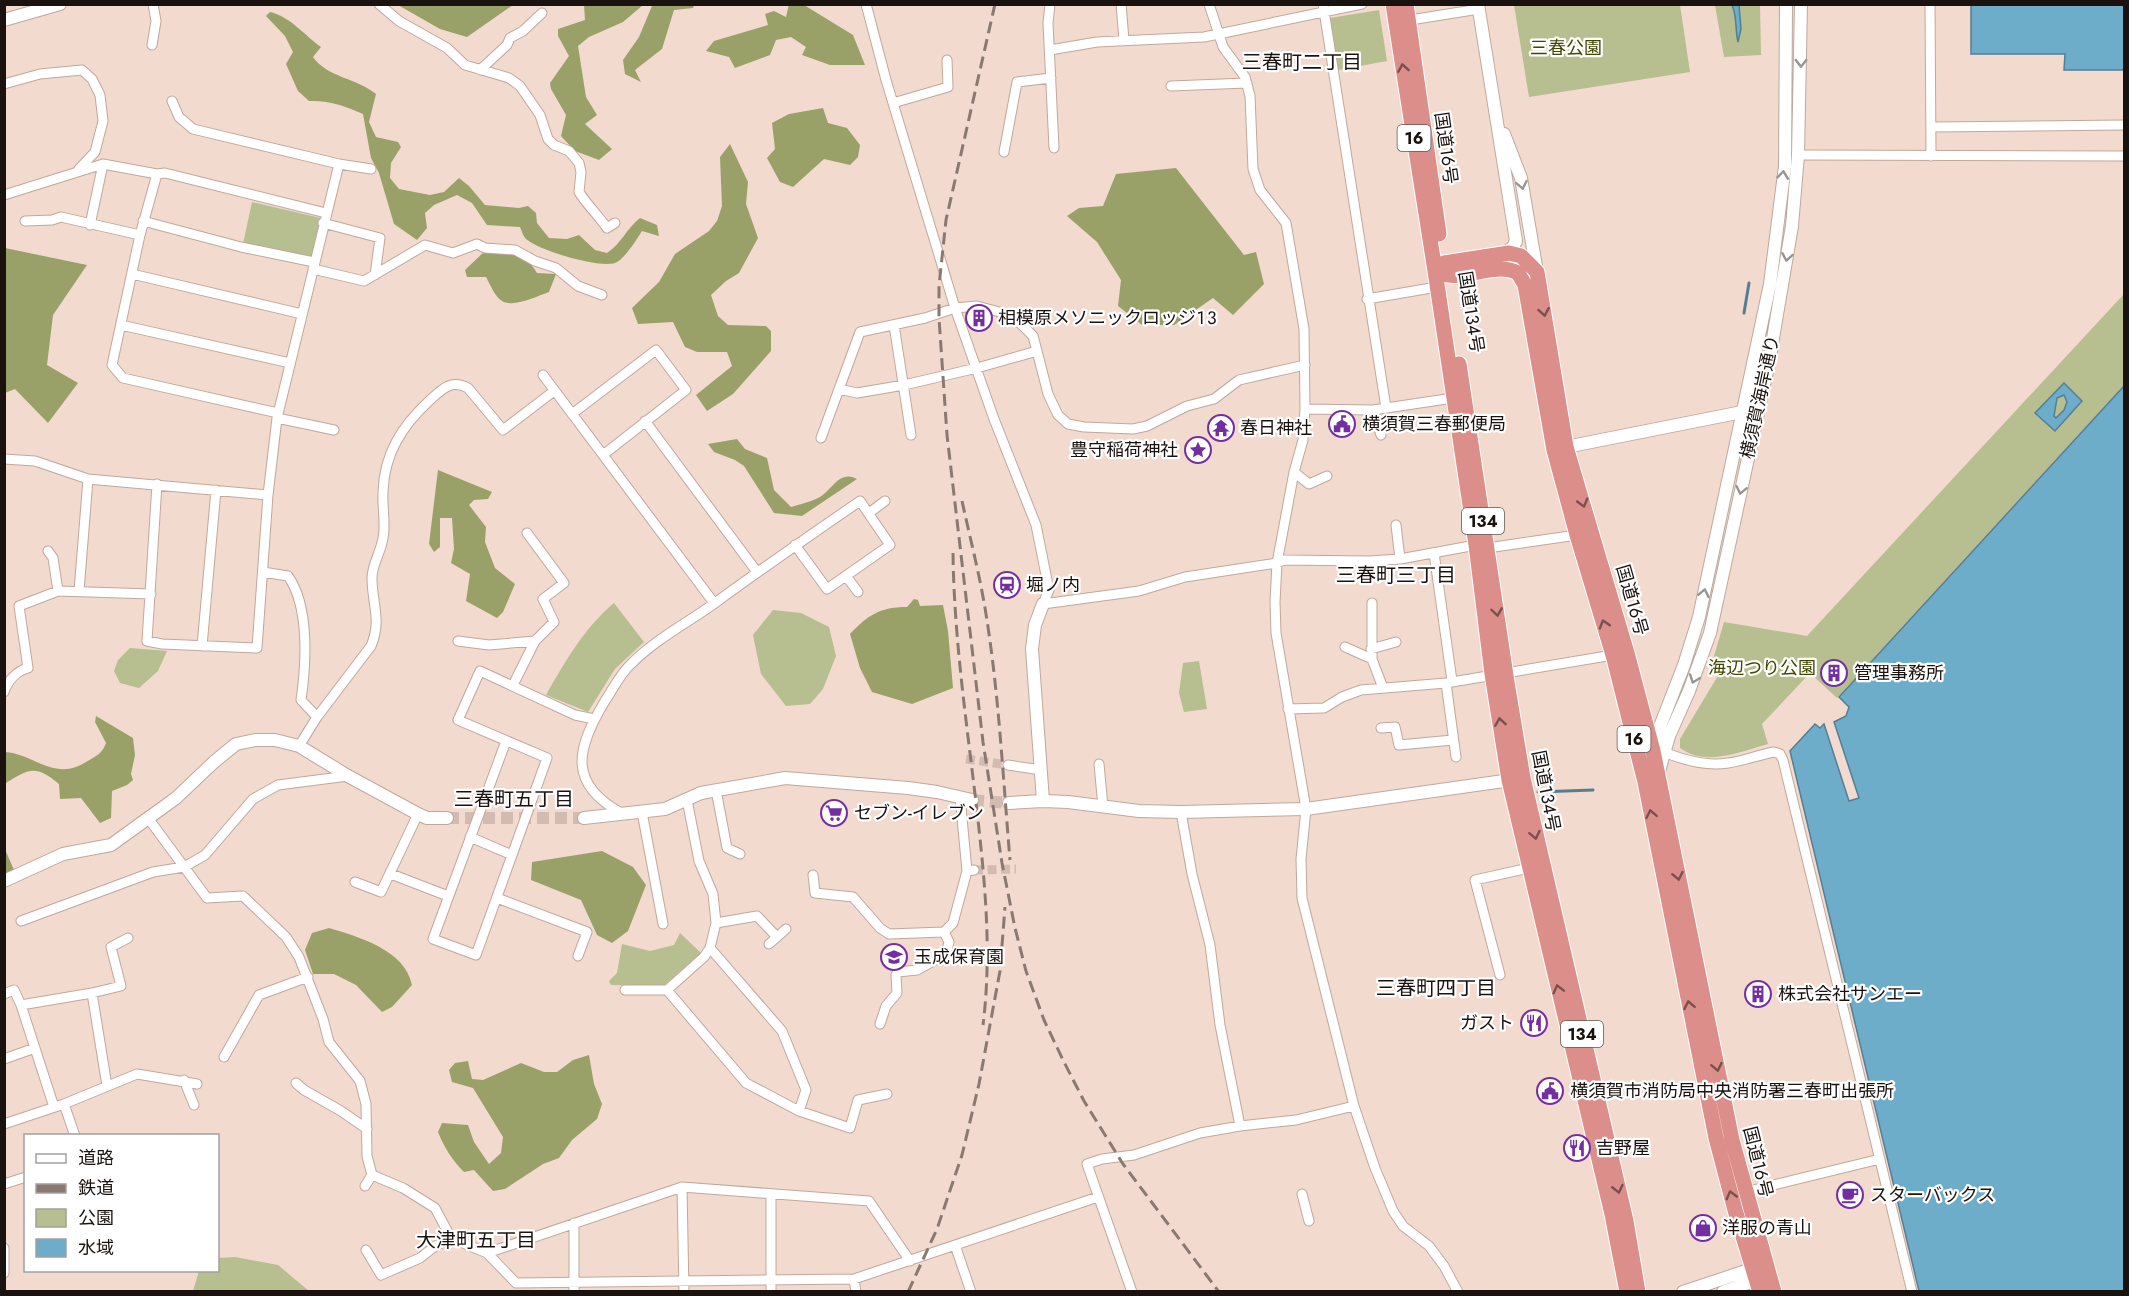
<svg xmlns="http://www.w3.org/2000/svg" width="2129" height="1296" viewBox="0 0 2129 1296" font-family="Jost,'Noto Sans JP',sans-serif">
<rect width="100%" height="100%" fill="#f2dacf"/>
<path fill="#b7be8f" d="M1514,5H1680L1690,72L1529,97Z
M1715,5H1760L1761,55L1724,57Z
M1379,10L1387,61L1338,70L1330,18Z
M252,202L321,218L311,259L243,244Z
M2124,294V385L1837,698L1810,673L1762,724L1768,744C1739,752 1706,767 1680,748V739L1722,669L1712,663L1724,622L1807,636Z
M614,603L644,642L615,669L588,712L546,695C565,662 584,628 614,603Z
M773,610L801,613L829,627L836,656L823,689L810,704L786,706L761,674L753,635Z
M130,648L167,651L158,671L139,688L120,683L114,671L118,660Z
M1199,661L1207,709L1184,712L1179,693L1183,663Z
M680,933L701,953L663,986L611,985L609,981L617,973L622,944L650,951L674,945Z
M235,1257L278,1265L309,1291H193L199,1271L218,1270V1258Z"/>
<path fill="#99a169" d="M789,4L804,5L853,35L865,65H830L802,55L806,47L791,37L776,40L770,55L735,68L729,57L706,51L714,41L768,25L765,14L774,11L786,17Z
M398,5H513L467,37L440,29Z
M584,5H643L623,22L589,37L578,46L586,97L597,115L585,124L612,149L599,160L575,151L561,136L566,115L551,89L550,83L569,56L558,36V29L585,20Z
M644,5H694L693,8L674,10L662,49L635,70L641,82L625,74L623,60L639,37L652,6Z
M270,12C291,17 304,35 321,47L313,57C328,78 357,78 376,94L369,122L376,137L398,142L401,147L391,163L390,178L399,189L430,195L444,192L459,178L469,186L485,205L519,208L528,206L536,213L537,223L549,238L567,239L579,235L595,250L607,253C621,244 627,228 640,218L657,225L659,236L642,231C637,239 624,260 615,263C598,268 540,251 526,239C523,236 522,232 520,227L487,225L472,203L457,195L434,205L425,213L427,228L417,240L394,224L379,173L371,158L363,114C346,106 328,100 309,101L298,91L286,64L293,52L285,36L266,16Z
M823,108L828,123L847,128L860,145L858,157L850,165L824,159L793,187L780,182L767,158L775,149L772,123L789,114Z
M730,144L748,182L746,204L758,238L739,273L726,281L711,295L718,316L728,325L766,326L771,331V351L733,394L707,411L696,395L732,366L727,352H697L685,347L673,322L638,324L632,308L659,282L675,254L709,231L717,221L722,206L720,157Z
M1176,168L1244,255L1256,252L1264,284L1233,315L1213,298L1174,325H1142L1118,306L1121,280L1097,242L1067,216L1079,208L1103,206L1116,174Z
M5,248L87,265L53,315L47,365L78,383L48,423L15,389L5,393Z
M486,250C507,252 526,253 537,273L556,274L549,292C537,296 514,308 502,301C495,297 490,284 486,277H467L465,270Z
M737,439L745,449L767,458L774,490L791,507C800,504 810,502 818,498C832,491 839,469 857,479L802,516L774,513L744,466L735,460L714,452L708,444Z
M438,470L492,492L488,499L474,500L469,505L486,527L485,542L495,568L515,584L503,612L497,618L466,601L470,574L451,563L454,549L452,518H440V547L434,552L429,544Z
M914,599L918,600L920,606L943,605L948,631L953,688L912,704L872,692L860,668L850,634C868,615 880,607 907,607Z
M96,716L133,738L135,755L131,774L133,780L127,785L112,791L111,818L100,823L81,798L60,799L59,784C36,765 30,768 6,783L5,798V752C34,754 55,782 86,762C96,756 102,754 106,743L95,722Z
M4,847L14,870L5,874H4Z
M602,851L633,867L646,885L628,931L612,943L597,935L581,900L531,880L532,862Z
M329,928C359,937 405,950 412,985L392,1007L382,1012L356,985L334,974H313L305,950L312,933Z
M589,1055L594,1084L602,1104L597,1119L572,1140L559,1158L543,1164L505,1189L493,1191L474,1170L464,1172C452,1160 444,1147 438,1132L442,1123L468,1125L474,1142L489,1164L501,1153L503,1137L473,1088L452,1082L449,1070L455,1063L468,1061L472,1079L483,1080L521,1063L544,1072H557L573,1060Z"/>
<path fill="#6eadca" stroke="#557e92" stroke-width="1.5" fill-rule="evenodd" d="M1732,5H1739L1741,29L1738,42C1735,29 1737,15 1732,5Z
M1971,5H2124V70H2064L2065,54H1971Z
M2064,383L2082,401L2055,431L2035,413ZM2064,395L2067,402L2064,410L2056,418L2054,416L2057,398Z
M2124,386V1291H1919L1790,751L1815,724L1820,728L1824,724L1849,801L1859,798L1834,722L1846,716L1849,707L1839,697Z"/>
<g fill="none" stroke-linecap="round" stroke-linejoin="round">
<path stroke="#557e92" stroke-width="3" d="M1744,313L1749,283
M1538,792L1593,790"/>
<path stroke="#d2bcb2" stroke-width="9" stroke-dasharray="9 4.5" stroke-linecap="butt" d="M966,759L1008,765
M974,870L1016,869"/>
<path stroke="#d2bcb2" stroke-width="12" stroke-dasharray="12 6" stroke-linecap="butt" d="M972,800L1009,803
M447,818H584"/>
<defs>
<path id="minor" d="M379,4L399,21L447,48L465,65L509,78L520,86L540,115L548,139L554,145L569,151L579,163L581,172L579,192C587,205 598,215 607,228L615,223
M866,4L886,80L955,308L994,419L1036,525L1049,590L1043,604L1139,591L1185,577L1277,563L1284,560L1369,561L1400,559L1476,545L1494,547L1577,535
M1050,4L1048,23L1054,148
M1121,4L1124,40
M1209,4L1223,47L1245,77L1250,96L1253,169L1260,190L1286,223L1304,329L1305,409L1303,440L1294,472L1277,563L1275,602L1276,633L1306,809L1301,859L1302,898L1354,1106L1375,1168L1393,1211L1403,1226L1429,1246L1444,1266L1458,1292
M1323,4L1386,408
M1930,4L1931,156
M1404,21L1479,9
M152,45L156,21L153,4
M1050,50L1097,42L1204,37L1362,4
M480,70L507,45L510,38L523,31L542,13
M4,84L40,74L82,70L92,79L100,95L103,121L95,152L79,169
M1171,86L1247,83
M893,103L948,87L947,60
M1931,127L2124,125
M1004,152L1017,82L1051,78
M1798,155L2124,156
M339,164L371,169
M157,174L140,235L112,365L123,378L278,413
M4,195L103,164L157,174L165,173L326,213
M25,221L52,220L61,217L140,235
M143,221L241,247L314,262
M323,223L380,238L375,275
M90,225L103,164
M313,269L364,281L425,245L453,253L477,244L485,248L515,250L535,261L556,268L578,286L602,295
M132,274L302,314
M1367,299L1437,287
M121,325L290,363
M894,325L911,435
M543,375L714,603
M839,389L857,393L904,385L977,368L1037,351L1048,394L1058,415L1068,424L1084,427L1133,429L1147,426L1187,406L1214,399L1239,380L1305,365
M1305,409L1373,410L1453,398
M1373,410L1381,435
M572,414L656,350L686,390L603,455
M277,418L334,430
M645,421L757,572
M821,438L860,332L925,318L955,308L977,306L1007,314L1021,324L1033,336L1037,351
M4,459L35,461L88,479L268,495
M1294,472L1309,484L1327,476
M157,484L147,641L162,644L257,648L268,495L277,418L339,164L193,129L179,117L172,101
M869,513L885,501
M1396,525L1400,559
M48,551L53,558L58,591
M1434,553L1452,681
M263,572L288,576C310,607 306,665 301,700L317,717
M846,576L858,592
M79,591L88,479
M1372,603V659L1383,688
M458,641L489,645L535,641
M202,646L216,490
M1345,647L1372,659
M1371,649L1396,642
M1446,683L1456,757
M513,685L535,641L554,622L543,599L564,583L527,533
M4,692C8,680 17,671 28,668L19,606L58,591L151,594
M1288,709L1324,708L1342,697L1361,690L1446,683L1613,655
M1381,728L1395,727L1399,745L1453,740
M506,741L433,939L476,955L547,758L458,720L480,671L575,715L594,719
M299,746L317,717L371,646C382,620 372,604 372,578C372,564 381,552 383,538C386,524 382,507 383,492C384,454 402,426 429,401C442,389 451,379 468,388L503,430L554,391
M1659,750C1680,759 1705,767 1728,763C1743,761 1758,755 1774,752L1780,754L1783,760L1912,1292
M1099,764L1103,807
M1008,765L1041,770
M716,790L727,848L740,854
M960,797L967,871L974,870
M642,812L663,924
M1181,812L1192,874L1210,945L1220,1025L1240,1126
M623,814C567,784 576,749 605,701C613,689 620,674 631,664C656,639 687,623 715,603C763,568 812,534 860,501L890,545L827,589L795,545
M148,818L207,898L243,896L286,937L299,957L323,1019L329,1042L360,1081L366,1104L367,1156L372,1175L403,1188L435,1208L451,1238L487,1253L516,1283L854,1279L1098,1197
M470,837L512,855
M391,874L448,896
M813,875L815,893L853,897L880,928L889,934L944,932L953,923L967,871
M355,882L381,892L418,814
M497,898L587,932L578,956
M21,921L153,872L184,867L205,855L253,799L278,785L348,776
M716,923L757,916L777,937
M769,944L786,929
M710,948L782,1031L806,1090L799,1111
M1500,975L1475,880L1529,868
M625,990H667L704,957L710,948L716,923L713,894L699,861L687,800
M667,990L746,1083L799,1111L850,1128L858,1100L887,1094
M92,993L107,1086
M4,994L14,990L21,1005L54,1107
M21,1005L92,993L121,986L111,947L128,938
M880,1024L886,1006L897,993L896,975L898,972L917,970L946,954L949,942L944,932
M224,1057L259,995L308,977
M4,1059L35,1048
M184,1080L194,1105
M296,1083L304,1090L341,1111L367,1129
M64,1104L137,1074L197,1084
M4,1124L64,1104L75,1136
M4,1184L26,1177
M365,1186L372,1175
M682,1187L684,1292
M1745,1192L1880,1159
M771,1194V1292
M1302,1194L1309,1221
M955,1245L971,1292
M4,1248V1273
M366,1250L381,1275L420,1258L434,1247L451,1238
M487,1253L682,1187L869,1201L910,1261
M854,1279L856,1292
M574,1292V1223
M1132,1292L1087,1164L1102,1159L1134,1155L1200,1133L1240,1126L1296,1120L1354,1106"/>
<path id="tertiary" d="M1478,4L1516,241L1513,247L1504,254
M4,20L60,4
M1504,134L1521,178L1537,272
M1566,447L1742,412
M1653,752L1659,729L1684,665L1699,617L1770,284L1785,166L1786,4
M1659,771L1669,736L1689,691L1710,633L1769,362L1792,226L1798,155L1801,4
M1043,801L1032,649L1035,625L1043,604
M1009,803L1043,801L1068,802L1139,811L1181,812L1306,809L1518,779
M584,818L665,809L701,793L785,778L908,788L937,792L972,800
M4,881L63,854L111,845L176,798L214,762L236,744L255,740H275L299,746L348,776L418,814L427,818H447
M1683,1292L1752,1269L1760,1270
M1723,1292L1756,1280L1762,1275"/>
<path id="trunk" d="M1393,4L1435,271L1476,545L1492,674L1509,780L1612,1214L1627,1292
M1406,4L1439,234
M1444,263L1509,253L1521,256L1537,272L1566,447L1627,653L1653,751L1732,1140L1774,1292
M1435,271C1460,285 1492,260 1518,273L1525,285L1554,450L1577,535L1613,655L1645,782L1716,1138L1735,1210L1760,1292
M1459,364L1507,682L1523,778L1626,1221L1638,1292"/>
</defs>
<use href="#minor" stroke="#bfa89d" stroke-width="11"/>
<use href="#tertiary" stroke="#bfa89d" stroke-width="14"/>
<use href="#trunk" stroke="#fff" stroke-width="17"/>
<use href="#minor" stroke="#fff" stroke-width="9"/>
<use href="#tertiary" stroke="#fff" stroke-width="12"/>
<use href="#trunk" stroke="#db8e8a" stroke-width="15"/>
<path stroke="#897971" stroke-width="3" stroke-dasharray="12 6" stroke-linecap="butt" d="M995,4L946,220L939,286V318L947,435L983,742L1002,863L1015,928L1026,971L1044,1020L1063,1060L1084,1101L1123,1164L1219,1292
M962,501C970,538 980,576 986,614C999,695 1003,778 1010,860
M953,553C954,639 967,725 977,811C985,882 992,953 983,1025
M908,1292L937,1229L962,1155L979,1084L1000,971L1005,907"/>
</g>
<defs><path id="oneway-chevron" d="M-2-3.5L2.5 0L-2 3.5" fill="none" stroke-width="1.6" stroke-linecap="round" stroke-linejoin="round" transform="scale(1.5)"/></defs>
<g stroke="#989493">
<use href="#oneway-chevron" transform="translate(1801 63) rotate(90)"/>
<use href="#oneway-chevron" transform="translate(1783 175) rotate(-83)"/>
<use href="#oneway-chevron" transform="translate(1522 185) rotate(79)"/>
<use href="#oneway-chevron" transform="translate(1787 257) rotate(100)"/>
<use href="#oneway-chevron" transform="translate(1741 490) rotate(102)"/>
<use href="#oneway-chevron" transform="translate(1704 593) rotate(-78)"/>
<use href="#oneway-chevron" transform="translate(1694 679) rotate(110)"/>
</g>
<g stroke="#7a504c">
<use href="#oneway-chevron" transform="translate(1403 68) rotate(-99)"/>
<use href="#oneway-chevron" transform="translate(1544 312) rotate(80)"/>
<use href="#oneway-chevron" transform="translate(1583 503) rotate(74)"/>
<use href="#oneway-chevron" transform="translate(1497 612) rotate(82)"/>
<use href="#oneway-chevron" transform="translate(1604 624) rotate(-107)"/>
<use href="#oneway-chevron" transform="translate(1500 722) rotate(-99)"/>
<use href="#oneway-chevron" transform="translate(1651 814) rotate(-101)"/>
<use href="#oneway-chevron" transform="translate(1535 835) rotate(78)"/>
<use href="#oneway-chevron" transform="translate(1678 876) rotate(78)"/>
<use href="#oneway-chevron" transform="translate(1558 989) rotate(-104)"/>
<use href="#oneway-chevron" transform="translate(1689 1005) rotate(-101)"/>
<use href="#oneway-chevron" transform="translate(1717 1067) rotate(78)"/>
<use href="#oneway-chevron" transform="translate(1618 1189) rotate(77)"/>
<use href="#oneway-chevron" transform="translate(1731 1195) rotate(-105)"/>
</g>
<defs>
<symbol id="building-ring" viewBox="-11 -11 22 22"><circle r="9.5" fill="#fff" stroke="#732ea2" stroke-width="1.5"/><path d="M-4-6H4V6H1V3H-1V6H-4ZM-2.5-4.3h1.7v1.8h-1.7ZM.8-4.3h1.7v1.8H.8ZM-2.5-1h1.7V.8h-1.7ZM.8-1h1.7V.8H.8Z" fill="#732ea2"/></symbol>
<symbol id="civic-ring" viewBox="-11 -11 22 22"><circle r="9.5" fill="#fff" stroke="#732ea2" stroke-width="1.5"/><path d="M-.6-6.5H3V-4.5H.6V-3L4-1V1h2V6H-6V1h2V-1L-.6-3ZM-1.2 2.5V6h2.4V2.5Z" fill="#732ea2"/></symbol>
<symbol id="temple-ring" viewBox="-11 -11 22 22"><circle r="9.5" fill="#fff" stroke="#732ea2" stroke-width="1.5"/><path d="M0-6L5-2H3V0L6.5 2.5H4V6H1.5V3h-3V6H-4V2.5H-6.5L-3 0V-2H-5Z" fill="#732ea2"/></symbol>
<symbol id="sight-ring" viewBox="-11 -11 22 22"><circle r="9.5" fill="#fff" stroke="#732ea2" stroke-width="1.5"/><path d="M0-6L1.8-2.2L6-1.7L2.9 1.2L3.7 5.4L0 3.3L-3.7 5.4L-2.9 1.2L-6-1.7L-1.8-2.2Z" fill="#732ea2"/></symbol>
<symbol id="station-ring" viewBox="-11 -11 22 22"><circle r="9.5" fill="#fff" stroke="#732ea2" stroke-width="1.5"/><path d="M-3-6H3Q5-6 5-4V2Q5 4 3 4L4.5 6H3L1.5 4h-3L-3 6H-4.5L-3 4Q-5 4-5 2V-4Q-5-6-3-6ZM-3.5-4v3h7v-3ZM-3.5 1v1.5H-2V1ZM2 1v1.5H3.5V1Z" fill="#732ea2"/></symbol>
<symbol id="supermarket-ring" viewBox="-11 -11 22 22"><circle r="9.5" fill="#fff" stroke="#732ea2" stroke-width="1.5"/><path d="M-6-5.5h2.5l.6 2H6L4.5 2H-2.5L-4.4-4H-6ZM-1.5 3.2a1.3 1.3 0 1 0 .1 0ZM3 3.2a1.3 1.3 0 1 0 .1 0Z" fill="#732ea2"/></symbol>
<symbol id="school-ring" viewBox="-11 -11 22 22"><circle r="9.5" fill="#fff" stroke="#732ea2" stroke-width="1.5"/><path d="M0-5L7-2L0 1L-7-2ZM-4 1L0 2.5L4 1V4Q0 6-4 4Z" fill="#732ea2"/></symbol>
<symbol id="restaurant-ring" viewBox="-11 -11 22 22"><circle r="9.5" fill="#fff" stroke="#732ea2" stroke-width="1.5"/><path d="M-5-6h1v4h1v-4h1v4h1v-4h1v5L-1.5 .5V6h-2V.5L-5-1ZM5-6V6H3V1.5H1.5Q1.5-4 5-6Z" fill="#732ea2"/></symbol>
<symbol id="cafe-ring" viewBox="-11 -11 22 22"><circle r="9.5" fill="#fff" stroke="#732ea2" stroke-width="1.5"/><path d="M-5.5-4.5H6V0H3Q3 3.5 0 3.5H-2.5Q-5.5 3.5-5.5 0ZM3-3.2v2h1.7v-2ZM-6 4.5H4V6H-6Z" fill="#732ea2"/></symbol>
<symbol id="shop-ring" viewBox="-11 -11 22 22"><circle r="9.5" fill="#fff" stroke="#732ea2" stroke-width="1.5"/><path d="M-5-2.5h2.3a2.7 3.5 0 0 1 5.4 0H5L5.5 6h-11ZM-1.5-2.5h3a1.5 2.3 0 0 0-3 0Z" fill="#732ea2"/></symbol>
</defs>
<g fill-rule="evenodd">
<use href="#building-ring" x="964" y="303" width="30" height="30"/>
<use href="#civic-ring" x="1327" y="409" width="30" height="30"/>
<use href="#temple-ring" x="1206" y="413" width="30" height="30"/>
<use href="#sight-ring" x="1183" y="435" width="30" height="30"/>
<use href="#station-ring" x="992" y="570" width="30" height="30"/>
<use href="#building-ring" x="1819" y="658" width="30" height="30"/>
<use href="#supermarket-ring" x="819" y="798" width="30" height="30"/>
<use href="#school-ring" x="879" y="942" width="30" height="30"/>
<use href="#building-ring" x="1743" y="979" width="30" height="30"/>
<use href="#restaurant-ring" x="1519" y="1008" width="30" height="30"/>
<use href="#civic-ring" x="1535" y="1076" width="30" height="30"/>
<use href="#restaurant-ring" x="1562" y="1133" width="30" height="30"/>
<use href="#cafe-ring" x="1835" y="1180" width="30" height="30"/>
<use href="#shop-ring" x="1688" y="1213" width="30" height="30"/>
</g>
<g text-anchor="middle" stroke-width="4.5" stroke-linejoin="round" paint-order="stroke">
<g fill="#fff" stroke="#5f5956" stroke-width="1.5">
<rect x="1397.5" y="125" width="33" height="26" rx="4.5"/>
<rect x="1462" y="508" width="42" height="26" rx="4.5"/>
<rect x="1617.5" y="726" width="33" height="26" rx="4.5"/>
<rect x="1561" y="1021" width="42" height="26" rx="4.5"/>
</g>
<g font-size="16" font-weight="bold" fill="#1a120e">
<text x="1414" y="144">16</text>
<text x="1483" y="527">134</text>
<text x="1634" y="745">16</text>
<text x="1582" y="1040">134</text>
</g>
<g font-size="18" fill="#414700" stroke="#fff">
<text x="1566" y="54">三春公園</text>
<text x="1762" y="674">海辺つり公園</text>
</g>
<g font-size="18" fill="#1a120e" stroke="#fff">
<text transform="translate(1446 148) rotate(82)" y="6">国道16号</text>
<text transform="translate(1471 312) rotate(81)" y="6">国道134号</text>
<text transform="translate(1760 397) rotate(-78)" y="6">横須賀海岸通り</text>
<text transform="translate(1632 600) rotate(74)" y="6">国道16号</text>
<text transform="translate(1546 791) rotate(79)" y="6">国道134号</text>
<text transform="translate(1758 1162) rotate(76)" y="6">国道16号</text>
</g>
<g font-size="18" fill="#1a120e" stroke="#fff" text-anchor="start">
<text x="998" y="324">相模原メソニックロッジ１３</text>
<text x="1362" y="430">横須賀三春郵便局</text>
<text x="1240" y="434">春日神社</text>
<text x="1178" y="456" text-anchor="end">豊守稲荷神社</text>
<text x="1026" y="591">堀ノ内</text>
<text x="1854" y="679">管理事務所</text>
<text x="854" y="819">セブン-イレブン</text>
<text x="914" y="963">玉成保育園</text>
<text x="1778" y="1000">株式会社サンエー</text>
<text x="1514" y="1029" text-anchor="end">ガスト</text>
<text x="1570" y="1097">横須賀市消防局中央消防署三春町出張所</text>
<text x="1596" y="1154">吉野屋</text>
<text x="1870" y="1201">スターバックス</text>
<text x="1722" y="1234">洋服の青山</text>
</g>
<g font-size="20" fill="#1a120e" stroke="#fff">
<text x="1302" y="69">三春町二丁目</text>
<text x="1396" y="582">三春町三丁目</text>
<text x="514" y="806">三春町五丁目</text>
<text x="1436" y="995">三春町四丁目</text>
<text x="476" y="1247">大津町五丁目</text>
</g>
</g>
<rect width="2129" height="1296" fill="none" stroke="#1a120e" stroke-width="12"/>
<rect x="24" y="1134" width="195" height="138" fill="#ffffff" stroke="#a3a09f" stroke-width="1.5"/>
<rect x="36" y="1154" width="30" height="9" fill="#ffffff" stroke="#a3a09f" stroke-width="1.5"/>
<text x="78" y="1164" font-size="18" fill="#1a120e">道路</text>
<rect x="36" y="1184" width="30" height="9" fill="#897971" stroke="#a3a09f" stroke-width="1.5"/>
<text x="78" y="1194" font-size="18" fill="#1a120e">鉄道</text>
<rect x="36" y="1209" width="30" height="18" fill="#b7be8f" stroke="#a3a09f" stroke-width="1.5"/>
<text x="78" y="1224" font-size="18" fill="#1a120e">公園</text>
<rect x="36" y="1239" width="30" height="18" fill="#6eadca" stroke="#a3a09f" stroke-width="1.5"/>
<text x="78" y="1254" font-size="18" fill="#1a120e">水域</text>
</svg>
